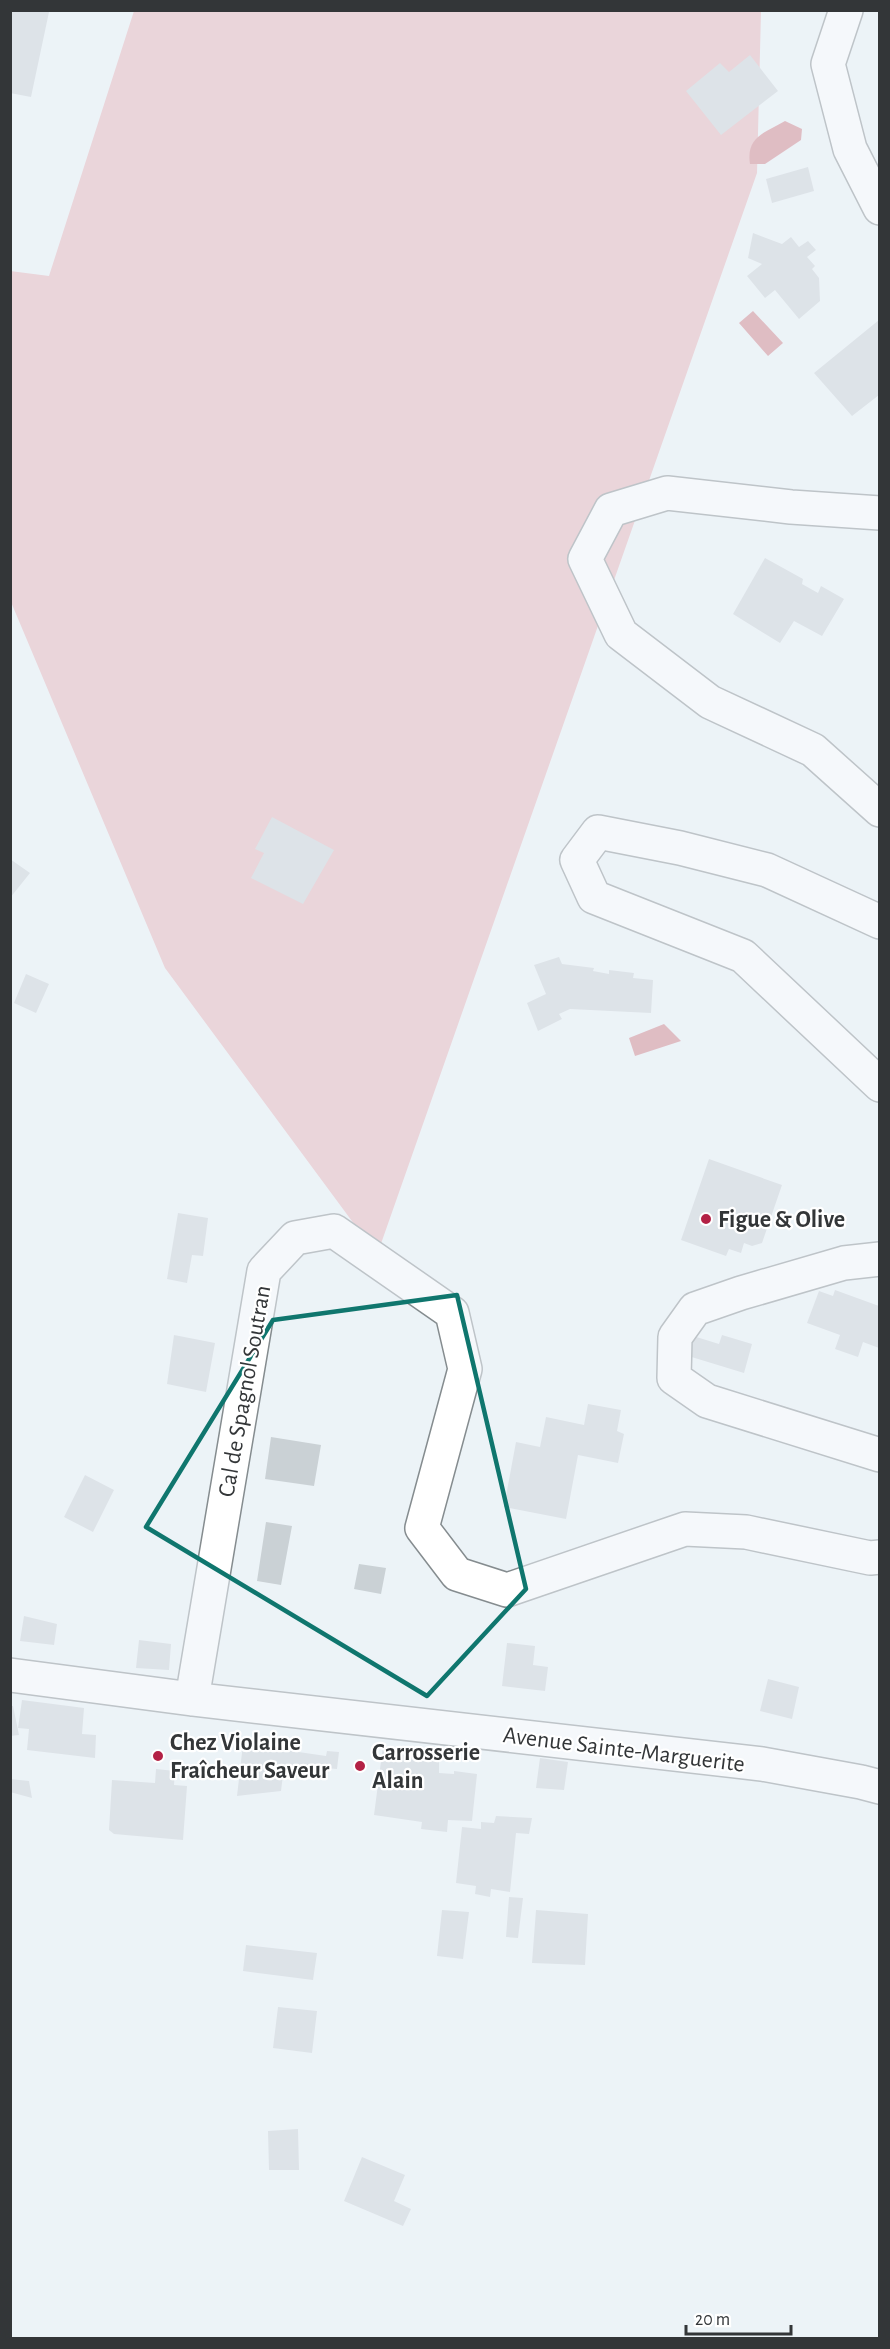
<svg xmlns="http://www.w3.org/2000/svg" width="890" height="2349" viewBox="0 0 890 2349" font-family="'Alegreya Sans',sans-serif">
<rect width="100%" height="100%" fill="#ecf3f7"/>
<path fill="#e6b1b5" d="M134,11H761L757,173L377,1255L165,968L11,602L10,271L49,276Z"/>
<path fill="#cf7c84" d="M785,121L802,129L801,140L765,164H750C746,137 764,133 785,121Z
M753,311L783,343L768,356L739,323Z
M664,1024L681,1041L635,1056L629,1038Z"/>
<path fill="#cad1d5" d="M10,10L49,12L31,97L10,93Z
M750,55L778,91L721,135L686,91L720,63L729,72Z
M808,167L814,191L772,203L766,179Z
M753,233L782,244L791,237L799,247L808,241L816,250L807,257L815,266L812,269L819,278L820,301L799,319L775,290L765,298L747,276L762,264L748,258Z
M879,320V395L852,416L814,373Z
M765,558L803,579L802,584L818,593L821,586L844,599L822,636L794,621L780,643L733,614Z
M272,817L334,850L303,904L251,878L264,853L255,849Z
M10,859L30,873L10,898Z
M559,957L562,964L594,968L593,971L609,974V970L634,973L633,978L653,980L651,1013L570,1009L559,1014L562,1019L538,1031L527,1003L546,994L534,965Z
M26,974L49,984L36,1013L14,1003Z
M709,1159L782,1185L762,1243L752,1246L744,1243L741,1253L729,1249L726,1256L681,1240Z
M178,1213L208,1218L203,1256L192,1255L187,1283L167,1279Z
M835,1290L879,1306V1348L863,1342L858,1357L835,1349L840,1335L807,1323L819,1291L833,1296Z
M174,1335L215,1343L206,1392L167,1384Z
M690,1335L719,1344L722,1335L752,1344L744,1373L685,1355Z
M588,1404L621,1410L617,1431L624,1434L618,1463L578,1455L566,1519L504,1507L516,1442L540,1447L546,1417L584,1425Z
M271,1437L321,1445L314,1486L265,1479Z
M85,1475L114,1490L93,1532L64,1517Z
M266,1522L292,1526L281,1585L257,1581Z
M359,1564L386,1568L381,1594L354,1589Z
M24,1616L57,1624L54,1645L20,1641Z
M139,1640L171,1644L169,1670L136,1668Z
M507,1643L535,1646L533,1665L548,1667L545,1691L502,1686Z
M768,1679L799,1687L792,1719L760,1711Z
M22,1700L84,1708L82,1734L96,1735L95,1758L27,1750L29,1729L18,1728Z
M10,1706H13L19,1735L10,1736Z
M243,1744L326,1756L327,1751L339,1752L337,1769L325,1768L322,1780L283,1775L281,1791L237,1796Z
M383,1746L397,1748V1754L414,1756V1749L423,1750L422,1757L439,1759V1773L454,1774V1771L477,1774L472,1821L448,1820L447,1832L421,1829L422,1822L374,1815Z
M540,1758L568,1762L564,1790L536,1788Z
M156,1769L175,1771L174,1785L187,1786L183,1840L114,1834L109,1830L112,1780L155,1783Z
M10,1779L29,1781L32,1798L10,1792Z
M496,1816L532,1818L529,1834L516,1833L510,1892L491,1889L490,1897L475,1894L476,1886L456,1883L462,1827L481,1829V1822L494,1823Z
M509,1897L523,1898L518,1938L506,1937Z
M442,1910L469,1912L463,1959L437,1956Z
M536,1910L588,1914L585,1965L532,1963Z
M246,1945L317,1953L313,1980L243,1971Z
M278,2007L317,2011L312,2053L273,2048Z
M298,2129L299,2170H269L268,2131Z
M362,2157L405,2175L394,2201L411,2209L403,2226L344,2201Z"/>
<g fill="none" stroke-linecap="round" stroke-linejoin="round">
<defs>
<path id="minor" d="M846,10L828,64L850,149L880,208
M880,513L791,507L667,493L611,510L585,559L621,634L710,702L813,750L880,810
M880,922L767,870L680,848L598,832L577,860L594,897L743,956L880,1085
M880,1259L844,1263L741,1293L695,1309L675,1337L674,1378L707,1401L880,1455
M10,1675L192,1699L762,1764L861,1782L880,1787
M192,1699L264,1271L295,1238L334,1231L452,1313L465,1369L422,1528L457,1574L507,1590L685,1529L746,1532L870,1558L880,1557"/>
</defs>
<use href="#minor" stroke="#858c8f" stroke-width="36"/>
<use href="#minor" stroke="#fff" stroke-width="33"/>
</g>
<path d="M0 0H890V2349H0ZM457,1295L526,1589L427,1696L146,1527L273,1320Z" fill="#ecf3f7" fill-opacity=".55" fill-rule="evenodd"/>
<path fill="none" stroke="#0f766e" stroke-width="4.5" stroke-linejoin="round" d="M457,1295L526,1589L427,1696L146,1527L273,1320Z"/>
<g fill="#b32145" stroke="#fff" stroke-width="2">
<circle cx="706" cy="1219" r="6"/>
<circle cx="158" cy="1756" r="6"/>
<circle cx="360" cy="1766" r="6"/>
</g>
<g text-anchor="middle" stroke-width="4.5" stroke-linejoin="round" paint-order="stroke">
<g font-size="24" font-weight="bold" fill="#333638" stroke="#fff" text-anchor="start">
<text x="718" y="1227">Figue &amp; Olive</text>
<text x="170" y="1750">Chez Violaine<tspan x="170" dy="28">Fraîcheur Saveur</tspan></text>
<text x="372" y="1760">Carrosserie<tspan x="372" dy="28">Alain</tspan></text>
</g>
<g font-size="24" fill="#333638" stroke="#fff">
<text transform="translate(244 1391) rotate(-80)" y="8">Cal de Spagnol Soutran</text>
<text transform="translate(624 1749) rotate(7)" y="8">Avenue Sainte-Marguerite</text>
</g>
</g>
<rect width="890" height="2349" fill="none" stroke="#333638" stroke-width="24"/>
<path d="M686 2325v9h105v-9" fill="none" stroke="#333638" stroke-width="3"/>
<text x="695" y="2325" font-size="18" fill="#333638" stroke="#ffffff" stroke-width="4.5" paint-order="stroke">20 m</text>
</svg>
